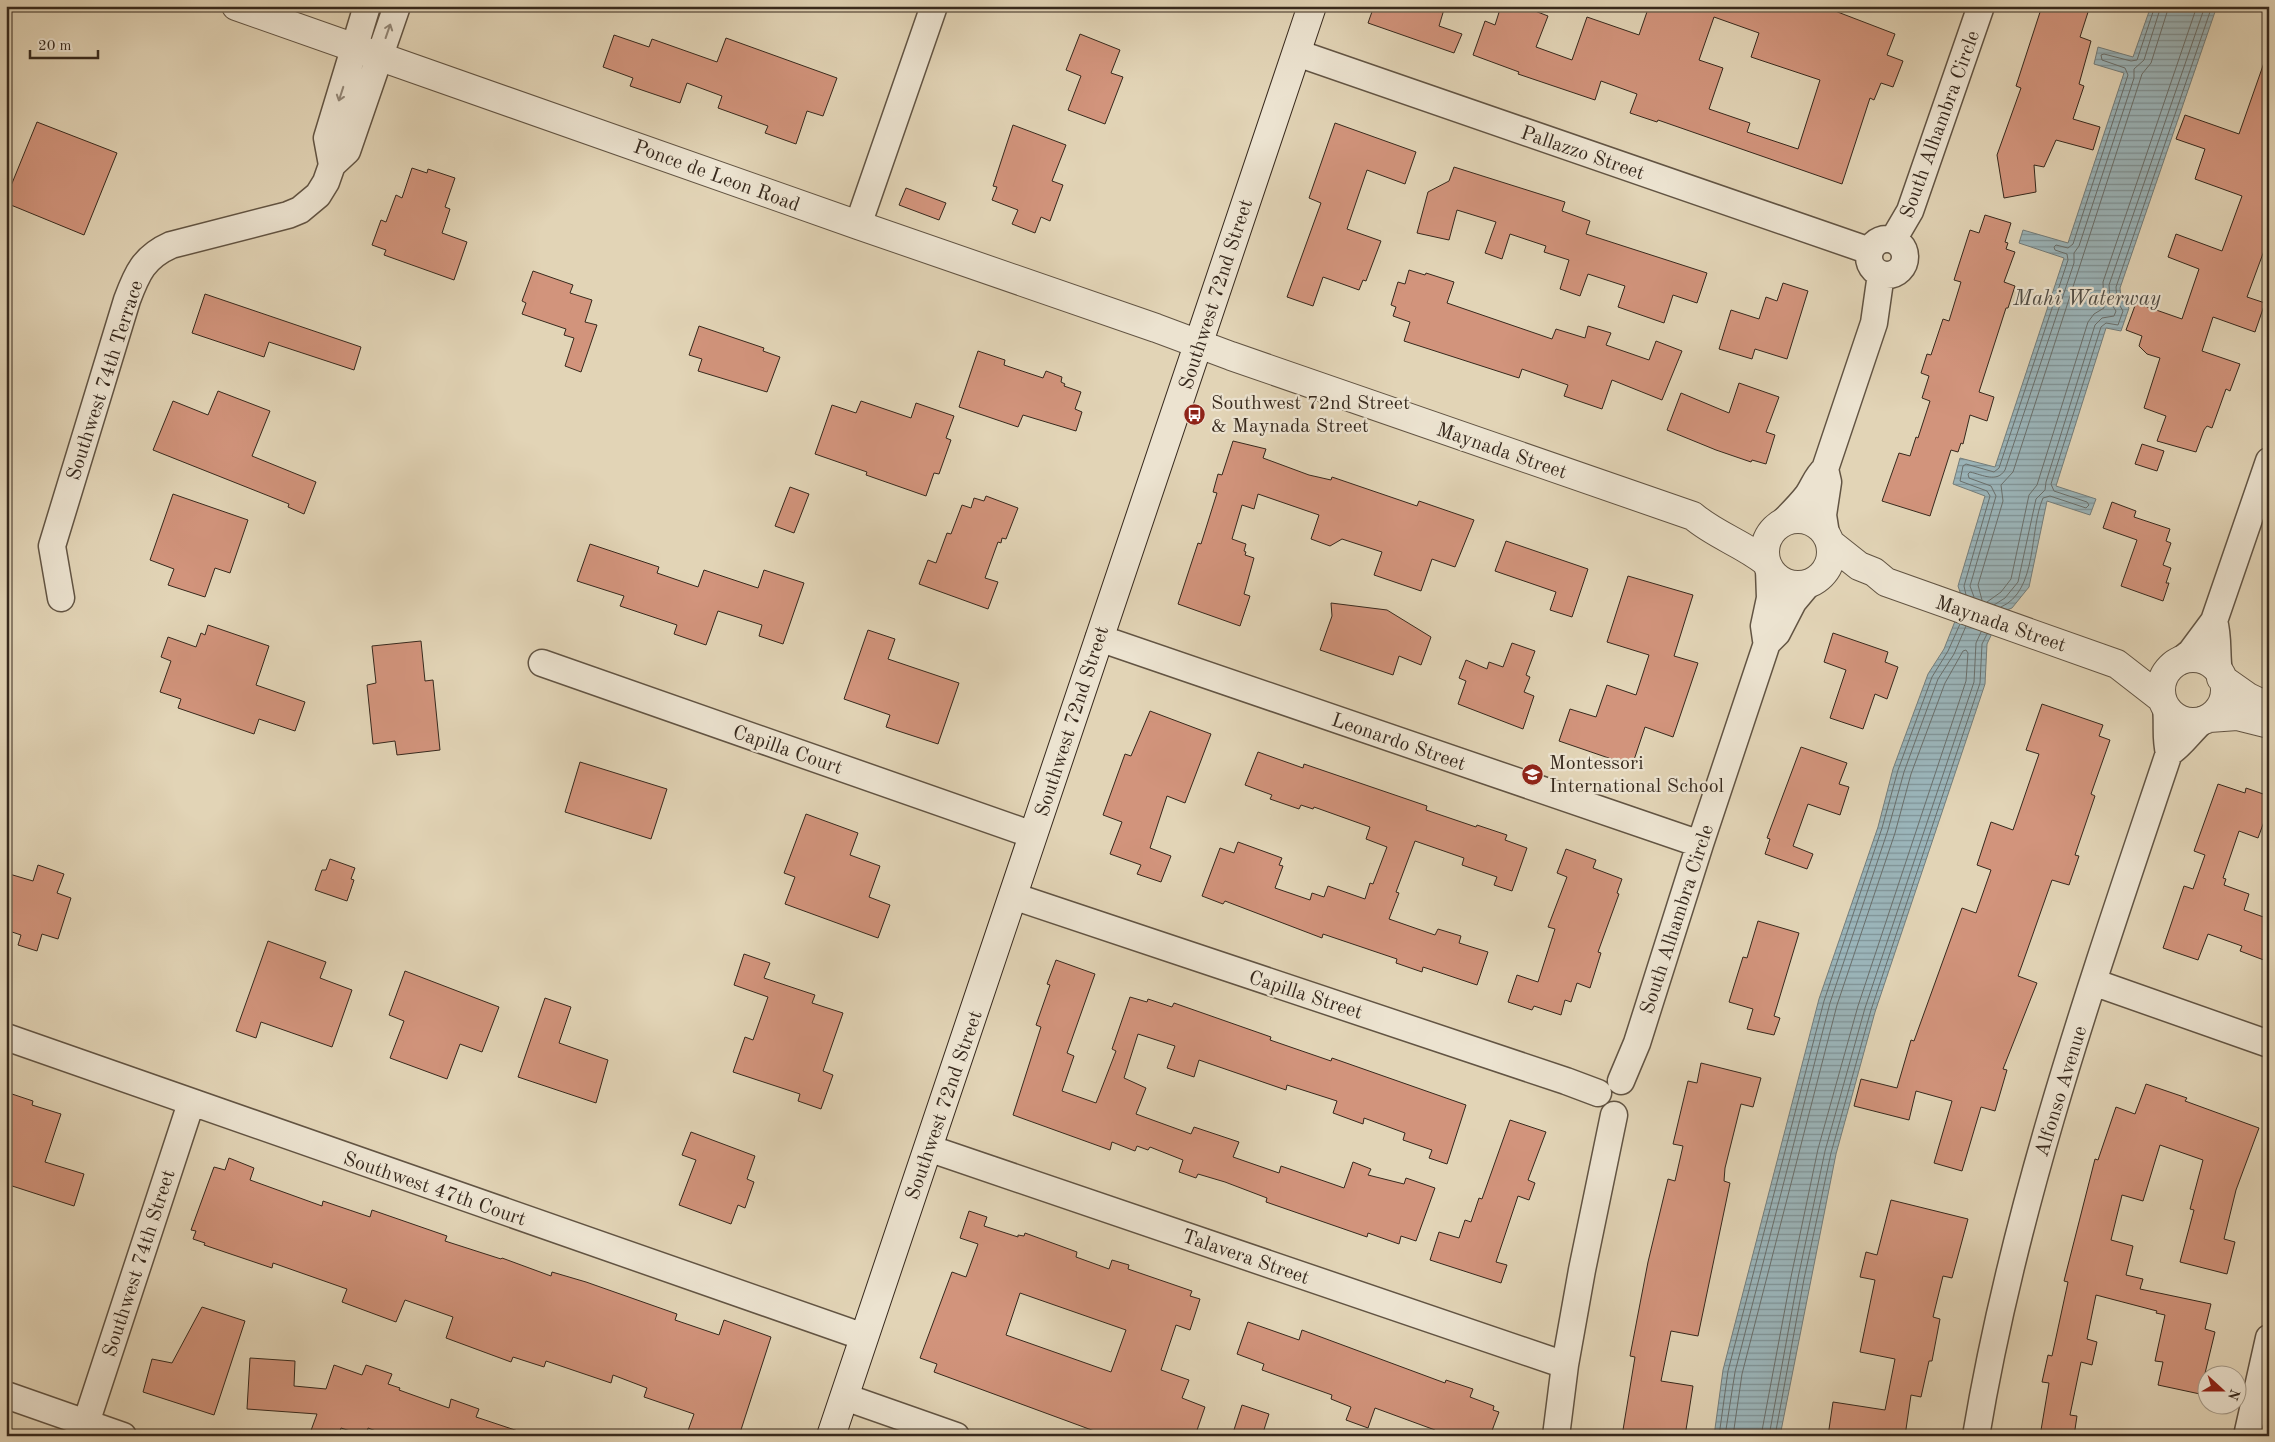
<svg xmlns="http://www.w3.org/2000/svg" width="2275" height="1442" viewBox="0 0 2275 1442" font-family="'Old Standard TT',serif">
<defs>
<pattern id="water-rules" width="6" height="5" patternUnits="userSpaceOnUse" patternTransform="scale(1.25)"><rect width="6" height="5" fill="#9bb5ba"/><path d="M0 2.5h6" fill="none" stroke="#7f9397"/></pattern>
</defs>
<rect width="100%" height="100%" fill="#e2d4b6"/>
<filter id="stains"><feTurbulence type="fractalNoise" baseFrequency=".004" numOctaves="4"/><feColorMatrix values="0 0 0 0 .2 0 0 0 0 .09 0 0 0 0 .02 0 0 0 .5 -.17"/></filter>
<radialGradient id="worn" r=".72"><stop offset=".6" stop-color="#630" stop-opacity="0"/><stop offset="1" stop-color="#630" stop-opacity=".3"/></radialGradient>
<path fill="url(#water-rules)" stroke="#737d7b" d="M2151,6H2217L2120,288L2121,299L2129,308L2121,331L2106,328L2056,486L2096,499L2090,515L2047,501L2029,587L2012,608L2002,612L1987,644L1985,684L1875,1012L1836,1154L1780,1436H1714L1723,1370L1819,999L1878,827L1893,769L1928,674L1944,649L1963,601L1958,586L1985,496L1953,484L1960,458L1995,467L2064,258L2019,243L2023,230L2068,243L2124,73L2094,64L2098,47L2133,57Z"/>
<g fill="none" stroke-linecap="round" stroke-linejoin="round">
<path stroke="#696f6c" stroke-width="1" d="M1966,595L1964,586L1990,496L1987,491L1960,481L1963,466L1966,464L1994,472L1999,468L2068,260L2067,254L2055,250L2054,247L2056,245L2068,248L2073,244L2128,75L2125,68L2102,60L2101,55L2104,54L2131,61L2137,60L2155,6
M1974,597L1970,586L1996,496L1991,486L1969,478L1968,474L1970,472C1983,475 1997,483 2005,470L2074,263V253L2079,246L2134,78V69L2144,60L2161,6
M1982,600L1978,585L2003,501L2001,485L2013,472L2142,74L2151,63L2169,6
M1987,602L2001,592L2011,579L2029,495L2037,485L2088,322L2094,314L2104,308L2103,282L2197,6
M1994,605L2005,598L2018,582L2036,499L2045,490L2046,482L2095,325L2102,318L2114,316L2116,311L2110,302L2109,285L2205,6
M2001,607C2038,591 2029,530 2043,498L2050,496L2086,508L2089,505L2087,502L2054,491L2051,484L2101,327L2106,323L2118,325L2123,311L2117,301L2116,287L2212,6
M1719,1436L1728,1371L1824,1001L1882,828L1898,770L1932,677L1948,651L1960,624
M1725,1436L1735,1372L1830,1003L1888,830L1904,772L1938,679L1954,654L1966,626
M1733,1436L1742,1374L1837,1005L1895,833L1911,774L1945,683L1963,651L1966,650L1968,653L1966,681L1858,1006L1818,1149L1791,1277L1761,1436
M1769,1436L1798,1278L1825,1151L1865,1008L1974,682L1976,643L1981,632
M1775,1436L1804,1279L1831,1153L1871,1010L1980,683L1982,644L1987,634"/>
</g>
<path fill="#d2947c" stroke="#37291d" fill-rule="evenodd" d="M1374,6H1445L1439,26L1462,34L1454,53L1368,23Z
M1501,6H1522L1548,16L1536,47L1572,60L1587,17L1639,35L1649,6H1822L1895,34L1887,55L1903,61L1893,87L1881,83L1874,100L1870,98L1842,184L1658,120L1657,122L1630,113L1637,94L1601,81L1595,100L1518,74L1519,72L1473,55L1485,21L1495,25ZM1714,17L1759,33L1751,57L1820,80L1798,149L1747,132L1750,123L1709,109L1723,68L1699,60Z
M2042,6H2090L2080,37L2091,41L2079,84L2084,86L2073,119L2100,127L2093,150L2056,140L2044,167L2034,165L2036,192L2004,198L1997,155L2021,88L2016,86Z
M1080,34L1120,50L1111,73L1123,77L1105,124L1068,110L1081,76L1066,70Z
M614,35L649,47L652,39L717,62L726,38L837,78L823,116L807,111L796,144L765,133L768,126L718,108L722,96L687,83L680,103L630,86L633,78L603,67Z
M2266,57L2269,58V250L2265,248L2247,297L2265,303L2255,332L2213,317L2202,351L2240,364L2230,391L2226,389L2212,428L2207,426L2204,430L2196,452L2157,441L2166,416L2144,408L2160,358L2147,354L2139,346L2142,336L2126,330L2136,303L2182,319L2199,269L2168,257L2176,234L2222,251L2242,196L2195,179L2205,149L2176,139L2185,115L2239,134Z
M37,122L117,153L84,235L6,203V198Z
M1335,123L1416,152L1405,184L1367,170L1347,229L1381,241L1366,281L1363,280L1359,290L1323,277L1313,306L1287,297L1321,203L1309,198Z
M1013,125L1066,145L1052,181L1063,185L1050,221L1041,217L1035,233L1012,224L1018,210L992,200L997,187L993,186Z
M1454,167L1565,202L1562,211L1590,221L1586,234L1707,273L1697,303L1673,295L1664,323L1618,307L1625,286L1588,274L1580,296L1560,289L1569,260L1544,252L1546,246L1510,234L1502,259L1485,253L1496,222L1457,210L1449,240L1417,233L1428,192L1449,181Z
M412,168L427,173L428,169L455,178L445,207L450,209L442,233L467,242L454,280L384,255L386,250L372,245L381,220L386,222L396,195L402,198Z
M906,188L946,203L939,220L899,205Z
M1985,215L2011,223L2005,242L2008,243L2006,249L2015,252L2004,282L2015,286L2008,308H2006L1979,392L1994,397L1987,421L1970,415L1963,444L1961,443L1958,452L1951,450L1930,516L1882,501L1899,453L1910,456L1916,437L1918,438L1930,401L1922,398L1929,376L1921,373L1927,354L1931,355L1943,319L1949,321L1961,282L1954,280L1970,230L1979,233Z
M1409,270L1425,275L1426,273L1454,282L1447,303L1552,339L1556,329L1585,338L1588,326L1611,333L1606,345L1649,360L1656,341L1682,351L1662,400L1612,380L1602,409L1564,396L1568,385L1522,369L1519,378L1404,341L1410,322L1393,316L1396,307L1391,305L1398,282L1405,284Z
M533,271L573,285L570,293L592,300L585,322L597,325L581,372L565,366L574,338L564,335L566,329L522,314L526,303L522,301Z
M1783,283L1808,291L1787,359L1755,349L1752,359L1719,349L1731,310L1759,319L1766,297L1777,301Z
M205,294L361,347L354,370L269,342L264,357L192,333Z
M699,326L764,348L763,351L780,357L767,392L698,371L702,359L689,355Z
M978,351L1005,360L1004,365L1043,378L1046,371L1062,377L1061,382L1065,384L1064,386L1081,392L1075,409L1082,412L1076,431L1023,415L1018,427L959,407Z
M1739,383L1779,397L1766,432L1775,435L1766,464L1752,460L1751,462L1716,450L1667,430L1681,393L1729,413Z
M218,391L270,411L252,456L316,482L304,514L288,507L289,504L153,450L173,401L208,415Z
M861,401L911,418L916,403L954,416L946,438L951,440L939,474L934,473L926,496L866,475L867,472L815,454L832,405L856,413Z
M1233,441L1266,449L1263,458L1309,475L1331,480L1332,477L1417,506L1419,501L1474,520L1455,567L1432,559L1421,591L1374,575L1382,552L1342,539L1330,546L1311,539L1319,515L1258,494L1254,509L1242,505L1232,539L1246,544L1244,551L1246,552L1245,555L1254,558L1244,594L1250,596L1240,626L1178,604L1198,543L1201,544L1217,493L1213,492L1218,474L1222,475Z
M2142,444L2164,451L2157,471L2135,464Z
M790,487L809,494L794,533L775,526Z
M173,494L248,520L230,573L215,568L205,597L168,585L174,569L150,560Z
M986,496L1018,508L1006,539L1002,538L1001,543L998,542L985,578L998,582L988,609L919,584L928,560L936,563L947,533L951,534L962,505L971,508L974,498L984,501Z
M2112,502L2136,511L2134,517L2170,529L2166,541L2171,543L2163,565L2171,568L2166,583H2169L2163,601L2121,586L2137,540L2103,528Z
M1506,541L1588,569L1572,617L1550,610L1556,592L1495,571Z
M590,544L659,567L657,573L698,587L704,570L758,588L764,570L804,583L783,644L759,636L762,625L718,611L706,645L674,634L677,625L620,606L624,596L577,581Z
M1628,576L1693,595L1674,656L1698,663L1673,737L1645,727L1632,766L1559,741L1570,709L1596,717L1607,685L1636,695L1649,655L1607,642Z
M1331,603L1387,610L1431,637L1421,665L1399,656L1393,675L1320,650L1332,616Z
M208,625L269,646L256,685L305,702L295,731L259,719L254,734L178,708L181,699L160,692L171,661L161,657L168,637L196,647L201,633L205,635Z
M868,630L895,639L888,659L959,683L938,744L886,727L890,715L844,699Z
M1833,633L1888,652L1885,662L1898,667L1887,699L1875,694L1863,729L1830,718L1846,670L1824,662Z
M421,641L425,681L433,680L440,750L397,755L395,741L373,744L367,685L376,683L372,646Z
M1512,643L1535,651L1526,675L1530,677L1524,692L1534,696L1523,729L1458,704L1466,681L1459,678L1466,660L1487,669L1489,662L1503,667Z
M2042,704L2103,725L2099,736L2110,740L2091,794L2095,796L2075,855L2079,856L2069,885L2052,880L2022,965L2018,976L2037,983L2003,1069L2007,1070L1995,1111L1981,1107L1962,1171L1934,1163L1952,1101L1916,1091L1909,1120L1854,1106L1861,1079L1897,1088L1911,1040L1914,1041L1962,908L1976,913L1991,870L1977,865L1991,822L2013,830L2039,754L2026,750Z
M1150,711L1211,734L1185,803L1167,796L1150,848L1171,856L1161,882L1137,874L1141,865L1110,854L1122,822L1103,815L1125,754L1131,756Z
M1801,747L1847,763L1839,784L1849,787L1840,815L1808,804L1793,846L1813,854L1807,869L1765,854L1770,839L1767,838Z
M1258,752L1303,768L1304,764L1389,793L1427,806L1426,810L1476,827L1477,825L1507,835L1505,840L1527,848L1512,891L1494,885L1497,877L1462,865L1464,858L1415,841L1396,892L1399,893L1389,919L1435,935L1438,929L1461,936L1459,943L1488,952L1477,985L1423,967L1422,972L1396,963L1397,959L1323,934L1322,938L1225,901L1223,904L1202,896L1220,848L1234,853L1238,842L1282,858L1279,865L1283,866L1275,888L1310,900L1312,893L1324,897L1328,886L1365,899L1370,883L1373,884L1387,847L1366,839L1370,827L1314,807L1313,809L1301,805L1299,809L1270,799L1272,795L1245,785Z
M580,762L667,789L651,839L565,812Z
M2218,784L2245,793L2246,788L2269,796V808L2258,838L2239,831L2223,878L2226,879L2224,885L2249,894L2244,910L2269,919V962L2240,951L2242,946L2208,934L2198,960L2163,948L2184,886L2193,889L2205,855L2194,851Z
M806,814L858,833L850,855L880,866L869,897L890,905L878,938L785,904L795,877L784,873Z
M1566,849L1596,860L1593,868L1622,879L1617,893L1619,894L1598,952L1601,953L1590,988L1577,983L1571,1002L1565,1000L1561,1015L1534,1006L1532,1010L1508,1002L1517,975L1538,982L1555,929L1548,927L1567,877L1557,873Z
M330,859L355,868L351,879L354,880L347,901L315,890L322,870H326Z
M38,865L64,874L57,893L71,898L58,939L42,934L37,951L18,945L21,935L6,930V873L33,881Z
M1758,921L1799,933L1774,1016L1780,1018L1774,1035L1747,1029L1753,1009L1729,1002L1743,957L1747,958Z
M268,941L326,962L320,978L352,990L332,1047L261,1022L256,1038L236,1031Z
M744,954L770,963L764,978L815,995L812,1003L843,1013L823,1071L833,1075L821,1109L798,1101L800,1094L733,1072L745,1037L753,1040L768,997L734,985Z
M1056,960L1095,974L1067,1053L1074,1056L1062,1091L1096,1103L1116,1051L1112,1049L1130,997L1147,1002L1148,999L1172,1007L1174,1003L1271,1037L1270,1040L1331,1061L1332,1058L1466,1105L1447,1164L1429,1158L1432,1150L1403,1140L1405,1133L1364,1118L1363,1124L1333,1113L1337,1101L1287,1085L1286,1090L1199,1060L1194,1077L1167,1068L1175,1046L1138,1034L1124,1078L1146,1088L1136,1114L1191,1134L1194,1127L1239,1142L1233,1157L1279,1173L1281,1166L1344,1188L1353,1162L1371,1169L1368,1175L1404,1184L1406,1178L1435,1188L1416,1241L1401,1236L1399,1244L1368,1233L1367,1237L1266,1202L1267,1198L1225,1182L1198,1174L1196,1178L1179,1172L1183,1160L1150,1147L1148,1150L1137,1146L1135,1151L1112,1142L1110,1150L1013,1115L1041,1027L1036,1025L1050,985L1047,984Z
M405,971L499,1007L482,1052L460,1044L447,1079L390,1058L404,1021L389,1015Z
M545,998L571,1007L559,1043L608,1060L596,1103L518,1077Z
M1701,1063L1761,1078L1753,1107L1741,1104L1725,1168L1724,1181L1730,1183L1698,1336L1671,1331L1661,1381L1693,1386L1685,1436H1622L1635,1357L1630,1356L1648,1262L1668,1179L1675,1181L1683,1146L1673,1144L1688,1081L1697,1083Z
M2146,1084L2187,1098L2185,1101L2259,1128L2236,1190L2224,1239L2235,1242L2227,1274L2180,1262L2194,1210L2190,1209L2203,1160L2160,1145L2143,1201L2122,1195L2111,1240L2133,1246L2126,1275L2143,1279L2140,1289L2211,1304L2205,1329L2215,1332L2200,1394L2158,1385L2163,1362L2155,1361L2165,1315L2156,1313L2157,1311L2096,1295L2087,1339L2097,1342L2092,1365L2081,1362L2070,1415L2077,1416L2074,1436H2040L2049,1383L2042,1382L2048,1355L2052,1356L2068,1282L2064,1281L2095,1159L2098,1160L2116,1107L2135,1114Z
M6,1092L33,1101L32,1105L61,1114L45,1162L84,1174L74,1206L6,1184Z
M1510,1120L1546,1132L1528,1180L1535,1183L1529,1200L1518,1196L1496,1262L1507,1265L1501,1283L1430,1260L1439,1232L1459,1238L1465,1220L1471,1222L1479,1198L1482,1199Z
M691,1132L755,1156L747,1179L754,1182L745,1208L738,1205L731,1224L679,1205L696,1160L682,1155Z
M229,1158L254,1168L250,1180L322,1206L323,1201L370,1217L372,1210L447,1236L445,1241L501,1259L502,1258L551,1276L552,1272L586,1282L677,1314L675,1320L719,1335L724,1320L771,1337L739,1436H686L694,1414L644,1397L647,1388L613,1375L611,1383L546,1361L544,1367L513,1357L511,1362L446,1338L453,1317L405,1300L396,1322L342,1302L347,1289L273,1263L272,1268L204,1245L205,1243L193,1239L196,1231L191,1230L214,1167L225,1170Z
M1891,1200L1968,1219L1952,1278L1943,1276L1933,1317L1940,1319L1932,1361H1929L1921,1397L1911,1395L1905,1436H1828L1833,1402L1885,1410L1895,1359L1860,1352L1875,1280L1860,1277L1866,1252L1877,1255Z
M969,1211L987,1217L984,1226L1018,1237V1235L1024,1236L1025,1233L1077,1252L1076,1257L1109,1269L1112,1260L1129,1265L1128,1269L1192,1291L1190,1296L1200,1299L1190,1330L1176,1325L1161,1370L1189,1380L1182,1398L1205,1407L1195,1436H1108L934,1372L937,1364L920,1358L952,1272L966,1277L978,1244L960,1238ZM1020,1293L1126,1330L1111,1372L1006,1335Z
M202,1307L245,1321L214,1415L143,1392L152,1359L172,1363Z
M1248,1322L1299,1340L1302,1330L1445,1383L1446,1380L1473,1389L1470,1397L1494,1406L1493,1410L1499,1412L1490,1436H1446L1434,1432L1435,1430L1375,1408L1368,1428L1346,1420L1351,1407L1331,1399L1332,1395L1262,1370L1264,1364L1237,1354Z
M250,1358L295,1361L294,1386L326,1389L334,1365L362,1375L366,1365L392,1374L388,1384L400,1388L399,1390L449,1408L451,1399L479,1409L476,1417L521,1432V1436H389L368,1428L366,1436L341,1428L338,1436H309L317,1414L247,1409Z
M1242,1405L1269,1414L1262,1436H1232Z"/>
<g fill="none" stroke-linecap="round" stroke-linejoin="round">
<defs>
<path id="minor" d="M1297,53L1870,251
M332,165L327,138L367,6
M858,225L934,6
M1869 257a18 18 0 1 1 36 0a18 18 0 1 1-36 0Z
M1893,240L1910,211L1981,6
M1784,521C1792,513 1800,505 1807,496C1814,486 1816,477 1825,469
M1826,534L1823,515L1828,482L1825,469L1874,323L1881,274
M61,598L52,546L127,300C137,273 144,257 171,245L288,215L300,210L318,195L326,182L332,165L347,151L397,6
M2214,621C2219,638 2216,655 2219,672
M1099,638L1700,844
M1766,640L1764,626L1770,598L1769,569
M2180,661L2191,652L2214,621L2269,461
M542,663L1033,835
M2169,753C2182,745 2191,730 2203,720
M1013,896L1566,1081L1598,1093
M2093,982L2269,1044
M6,1037L864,1337
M1621,1081L1637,1043L1700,844L1767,643L1777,633L1793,602L1808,584
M928,1148L1565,1365
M6,1395L123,1436
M845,1397L956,1436
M86,1423L191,1103
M1556,1436L1565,1365L1582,1270L1614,1115
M1976,1436C2015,1202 2094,977 2169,753C2165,738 2168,723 2166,708
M2247,1436L2269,1338"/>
<path id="tertiary" d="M236,6L858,225L1156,328L1231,356L1693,516C1715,535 1742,543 1766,562
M1765 552a33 33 0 1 1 66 0a33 33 0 1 1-66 0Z
M1830,543L1859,566L1874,572L1886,582L2117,664L2162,699
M2161 690a32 32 0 1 1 64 0a32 32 0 1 1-64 0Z
M2221,678L2248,697L2269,707
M2209,718L2237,716L2269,724"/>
<path id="secondary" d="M831,1436L1312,6"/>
</defs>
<use href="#minor" stroke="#625443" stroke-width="29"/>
<use href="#tertiary" stroke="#625443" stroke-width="30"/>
<use href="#secondary" stroke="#37291d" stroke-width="30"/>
<use href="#minor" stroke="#ece3d0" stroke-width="26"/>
<use href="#tertiary" stroke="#ece3d0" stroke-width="28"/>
<use href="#secondary" stroke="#ece3d0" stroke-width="28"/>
</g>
<defs><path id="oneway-shaft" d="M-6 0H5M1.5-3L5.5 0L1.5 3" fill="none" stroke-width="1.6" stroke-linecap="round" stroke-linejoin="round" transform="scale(1.25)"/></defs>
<g stroke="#928676">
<use href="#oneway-shaft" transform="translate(388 31) rotate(-71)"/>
<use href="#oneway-shaft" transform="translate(341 94) rotate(108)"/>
</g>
<defs>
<symbol id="bus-disc" viewBox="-11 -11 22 22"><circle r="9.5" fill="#8f2418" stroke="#ece3d0"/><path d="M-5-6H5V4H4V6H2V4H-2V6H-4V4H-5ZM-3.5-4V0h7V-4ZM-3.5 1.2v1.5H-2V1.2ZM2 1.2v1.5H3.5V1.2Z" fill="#fff"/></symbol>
<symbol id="school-disc" viewBox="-11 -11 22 22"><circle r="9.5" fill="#8f2418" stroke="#ece3d0"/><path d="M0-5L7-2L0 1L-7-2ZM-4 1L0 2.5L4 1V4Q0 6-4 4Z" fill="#fff"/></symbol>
</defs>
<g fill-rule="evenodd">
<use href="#bus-disc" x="1182" y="402" width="25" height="25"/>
<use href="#school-disc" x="1520" y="762" width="25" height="25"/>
</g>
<g text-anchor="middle" stroke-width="4.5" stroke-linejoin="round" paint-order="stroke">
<g font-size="20" fill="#37291d" stroke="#ece3d0">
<text transform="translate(1939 124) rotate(-70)" y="7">South Alhambra Circle</text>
<text transform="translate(1583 152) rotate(19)" y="7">Pallazzo Street</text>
<text transform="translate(717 175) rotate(20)" y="7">Ponce de Leon Road</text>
<text transform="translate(1215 294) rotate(-72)" y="7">Southwest 72nd Street</text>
<text transform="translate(104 380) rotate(-72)" y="7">Southwest 74th Terrace</text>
<text transform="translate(1502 450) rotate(19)" y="7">Maynada Street</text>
<text transform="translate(2001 623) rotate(19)" y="7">Maynada Street</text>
<text transform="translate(1071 721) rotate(-72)" y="7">Southwest 72nd Street</text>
<text transform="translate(1399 741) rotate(19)" y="7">Leonardo Street</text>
<text transform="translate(788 749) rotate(19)" y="7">Capilla Court</text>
<text transform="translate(1676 919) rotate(-72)" y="7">South Alhambra Circle</text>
<text transform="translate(1306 994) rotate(18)" y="7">Capilla Street</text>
<text transform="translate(2060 1091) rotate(-73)" y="7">Alfonso Avenue</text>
<text transform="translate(943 1105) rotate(-71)" y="7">Southwest 72nd Street</text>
<text transform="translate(435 1188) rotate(19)" y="7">Southwest 47th Court</text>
<text transform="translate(1246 1256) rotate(19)" y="7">Talavera Street</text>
<text transform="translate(138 1263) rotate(-72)" y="7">Southwest 74th Street</text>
</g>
<g font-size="20" fill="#37291d" stroke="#ece3d0" text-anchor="start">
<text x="1211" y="409">Southwest 72nd Street<tspan x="1211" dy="23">&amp; Maynada Street</tspan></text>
<text x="1549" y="769">Montessori<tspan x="1549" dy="23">International School</tspan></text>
</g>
<g font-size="21" font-style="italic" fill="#504c44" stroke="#ece3d0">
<text x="2087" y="305">Mahi Waterway</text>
</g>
</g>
<rect width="2275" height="1442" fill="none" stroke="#e2d4b6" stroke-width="25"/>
<rect x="8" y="8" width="2260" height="1427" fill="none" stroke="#37291d" stroke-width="2.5"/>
<rect x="12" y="12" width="2250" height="1417" fill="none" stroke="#37291d"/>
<g transform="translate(2222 1390) rotate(111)"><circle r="24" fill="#ece3d0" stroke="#a49988"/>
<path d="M0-4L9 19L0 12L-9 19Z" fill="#8f2418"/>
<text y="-8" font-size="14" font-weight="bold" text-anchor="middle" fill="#37291d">N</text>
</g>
<path d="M30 50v8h68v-8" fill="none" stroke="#37291d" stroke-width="2.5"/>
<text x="38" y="50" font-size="15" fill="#37291d" stroke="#ece3d0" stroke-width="4" paint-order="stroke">20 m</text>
<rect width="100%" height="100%" filter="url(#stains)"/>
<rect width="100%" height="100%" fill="url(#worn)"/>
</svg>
